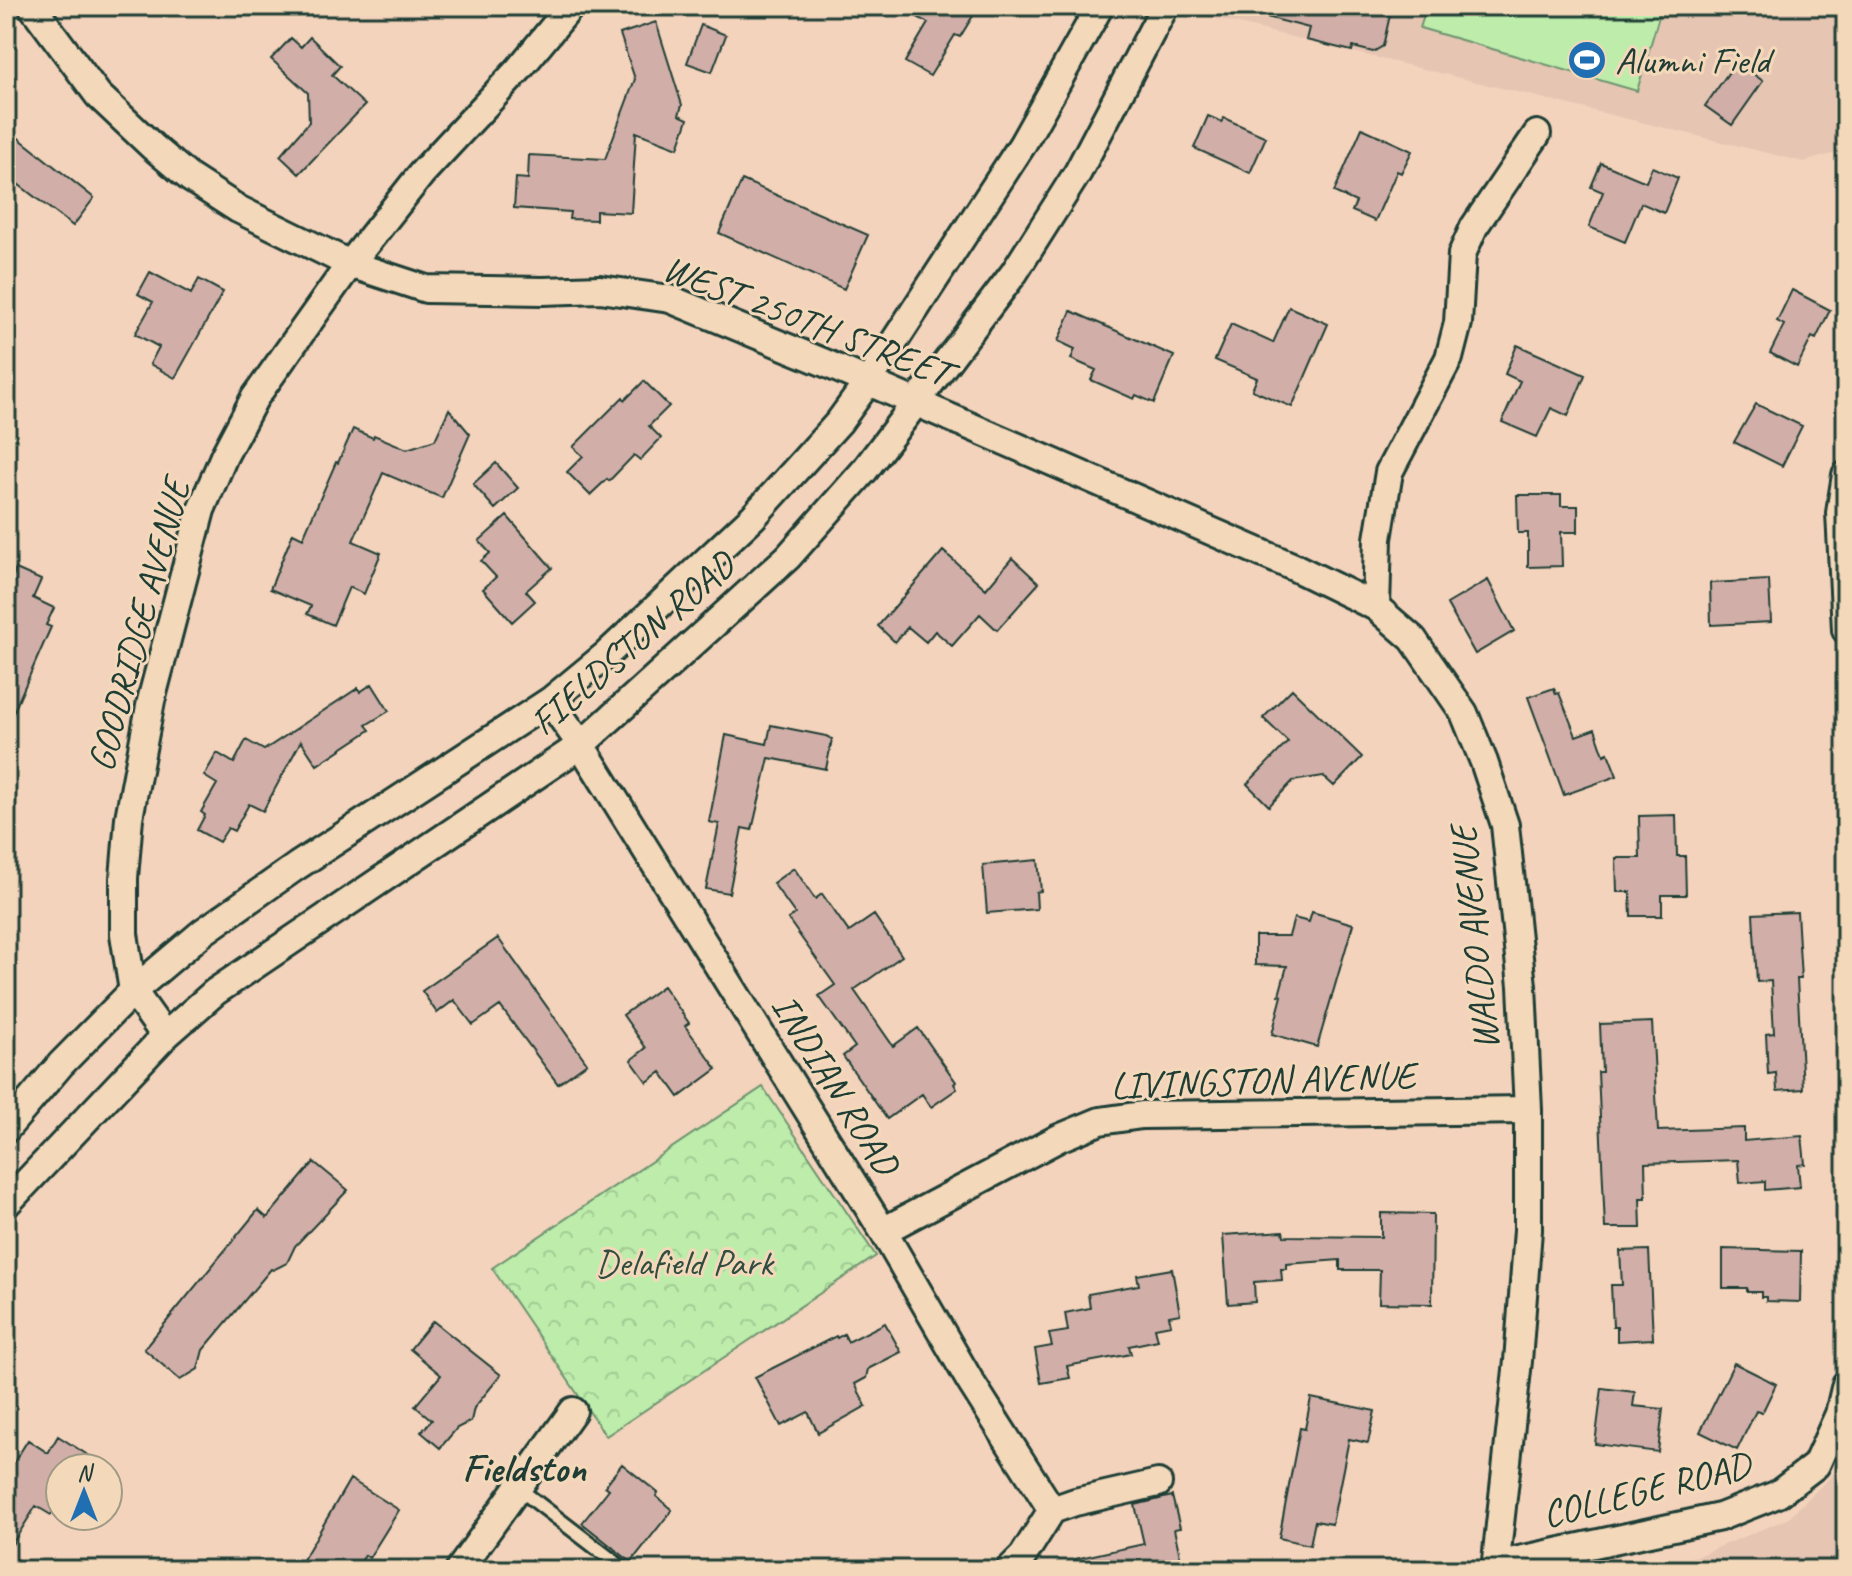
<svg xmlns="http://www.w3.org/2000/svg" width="1852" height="1576" viewBox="0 0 1852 1576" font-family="Caveat,sans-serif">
<defs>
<pattern id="forest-crowns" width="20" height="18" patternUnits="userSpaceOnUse" patternTransform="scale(2)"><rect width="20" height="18" fill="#bdecab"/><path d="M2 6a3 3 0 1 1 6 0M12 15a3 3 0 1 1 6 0" fill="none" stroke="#a2cb94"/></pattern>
</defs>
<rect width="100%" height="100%" fill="#f4d3bc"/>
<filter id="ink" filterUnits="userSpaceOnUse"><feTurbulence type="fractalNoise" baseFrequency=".0125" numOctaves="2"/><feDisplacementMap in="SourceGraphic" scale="16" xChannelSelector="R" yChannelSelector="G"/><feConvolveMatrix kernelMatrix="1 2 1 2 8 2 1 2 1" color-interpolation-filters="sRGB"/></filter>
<g filter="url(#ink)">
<path fill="#e6c5b3" d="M1201,6H1846V150L1804,162L1198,14Z
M1846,1462V1570H1625L1697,1556L1787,1519Z"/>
<path fill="url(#forest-crowns)" stroke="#6e9470" stroke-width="2" d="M763,1087L876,1256L606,1436L492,1268Z"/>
<path fill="#bdecab" stroke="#6e9470" stroke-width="2" d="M1427,6H1662L1637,91L1420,28Z"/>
<path fill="#d1afa8" stroke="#1f3d34" stroke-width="2" d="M898,6H979L960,37L955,35L930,76L905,62L928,23Z
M1260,6H1392L1383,46L1373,52L1353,47L1352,51L1306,40L1309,28L1259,15Z
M656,22L682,105L679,115L688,119L678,148L636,132L631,213L596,211V220L569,219L570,212L514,208L516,178L528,179L529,155L605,159L635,79L620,34Z
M701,25L726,35L712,72L687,63Z
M310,37L340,66L332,75L365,105L299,174L280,156L309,122L308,93L271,59L291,38L301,47Z
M1736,62L1763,81L1732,125L1705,106Z
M1208,116L1222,122L1224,118L1266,137L1250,173L1194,148Z
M6,128L94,198L73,226L6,175Z
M1362,128L1412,151L1401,173L1397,171L1375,221L1352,211L1356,202L1334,192Z
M1601,163L1646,182L1652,167L1678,178L1664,213L1641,203L1625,242L1589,227L1603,192L1591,187Z
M742,180L868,235L844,289L719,233Z
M150,272L191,294L199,279L223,292L175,378L150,364L159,347L135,334L153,302L138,294Z
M1792,290L1830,310L1816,339L1812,337L1797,367L1770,353L1784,325L1777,321Z
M1289,307L1328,324L1292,407L1252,390L1257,378L1215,360L1231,324L1273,343Z
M1071,311L1174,356L1154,403L1136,395L1134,399L1091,380L1096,370L1071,359L1075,349L1058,341Z
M1517,345L1585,375L1568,416L1551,408L1537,437L1502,422L1520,381L1505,374Z
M644,381L669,406L649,426L661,438L640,460L634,455L609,481L607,479L590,495L567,472L583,456L573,447L623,397L625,400Z
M1756,404L1802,426L1782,466L1734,442Z
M449,409L470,434L442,498L383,473L353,541L381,553L364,594L349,587L333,625L307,614L311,606L270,589L293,533L303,538L336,462L338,463L353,429L373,438L374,435L407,449L435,440Z
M496,463L518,488L495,509L473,484Z
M1517,495H1561V506H1578V532H1561L1562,566L1528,567V533H1518Z
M507,516L552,568L526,591L535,601L512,622L483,589L496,577L481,561L490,553L479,541Z
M943,551L986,589L1012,558L1039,583L997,630L980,614L952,646L935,631L926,642L908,627L895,642L878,626Z
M16,569L41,580L33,598L54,608L46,625L51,627L6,729V586L8,587Z
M1488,580L1514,631L1475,654L1447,604Z
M1769,580L1771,622L1711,625L1710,583Z
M372,684L389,711L366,725L370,730L317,765L301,741L263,811L249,804L234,831L228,828L219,842L197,830L205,815L201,812L217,784L204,776L217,753L234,763L246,740L264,750L358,688L360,692Z
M1554,688L1556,694L1559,693L1576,736L1595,729L1604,755L1608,753L1617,776L1564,795L1528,697Z
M1292,689L1362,757L1334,786L1323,776L1293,781L1269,806L1247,784L1288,742L1263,718Z
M771,725L826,736L832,739L826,769L769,758L752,830L742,828L729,893L706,889L719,824L709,822L726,735L767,744Z
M1676,815L1677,856H1685L1686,895H1662V916H1631L1630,892H1617L1616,858H1640L1639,816Z
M1038,860L1041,891L1036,892L1037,909L987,913L983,865Z
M794,868L815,899L822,894L849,932L874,915L902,956L854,990L893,1046L918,1028L956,1082L954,1084L957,1089L931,1107L922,1094L887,1119L843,1056L855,1047L819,996L835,985L788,919L795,914L773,883Z
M1312,912L1353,924L1317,1047L1272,1034L1282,996L1279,995L1287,966L1255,965V936H1289L1294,918L1309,922Z
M1797,912L1801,979H1797L1803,1089L1777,1091L1776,1073L1768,1074L1766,1034L1774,1033L1771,981L1757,982L1753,914Z
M498,938L587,1063L558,1084L500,1006L473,1025L454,1000L437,1013L422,991Z
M663,986L689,1023L685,1026L717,1069L679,1097L661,1072L647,1082L631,1060L646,1048L623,1015Z
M1652,1022L1658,1131L1744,1128V1141L1802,1136L1805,1164L1798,1165L1800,1187L1765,1190V1181L1740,1183L1738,1160L1645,1163L1646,1198H1640L1641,1228H1605L1598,1072H1602L1600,1024Z
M314,1162L348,1190L295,1246L287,1263L273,1270L271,1269L203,1350L198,1369L180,1380L144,1349L258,1210L267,1218Z
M1381,1213L1433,1214L1432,1304L1379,1303L1380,1270H1340V1260L1286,1264V1269H1281L1282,1280L1254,1282L1255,1302L1228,1304L1223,1235L1283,1231L1284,1236L1381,1237Z
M1723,1249L1801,1251L1800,1302L1766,1301V1297H1761V1292H1747V1288H1723Z
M1649,1250L1653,1339L1617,1341V1327H1613L1611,1285H1622L1620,1251Z
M1172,1269L1180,1314L1169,1316L1171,1325L1155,1328L1158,1340L1129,1346L1131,1354L1067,1366L1070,1378L1041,1383L1035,1349L1052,1346L1049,1334L1068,1331L1065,1313L1090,1308L1088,1294L1139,1285L1137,1275Z
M433,1321L501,1375L474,1408L471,1421L457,1428L440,1448L421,1432L432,1420L415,1406L441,1375L410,1349Z
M885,1323L901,1352L868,1369L866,1378L855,1384L866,1406L818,1433L808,1412L781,1426L755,1377L836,1336L837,1338L844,1334L848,1342Z
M1734,1363L1776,1384L1762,1413L1756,1411L1737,1450L1700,1432Z
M1602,1388L1635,1392L1633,1406L1663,1409L1658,1452L1595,1444Z
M1311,1398L1375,1411L1368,1443L1349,1439L1332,1524L1315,1521L1310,1545L1279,1538L1300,1428L1305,1429Z
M58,1436L108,1468H60V1501L51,1515L36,1506L6,1554V1475L28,1440L48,1453Z
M622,1464L658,1493L656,1496L672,1510L631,1562L582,1523L609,1489L605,1486Z
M350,1479L399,1510L369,1558L365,1555L356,1570H297Z
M1172,1496L1180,1528L1174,1529L1183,1570H1076L1075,1559L1144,1544L1135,1505Z"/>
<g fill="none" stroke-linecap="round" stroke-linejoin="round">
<defs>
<path id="lane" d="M518,1488L625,1570"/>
<path id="street" d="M32,6L98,95L153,147L190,178L238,209L350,264L426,289L543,291L600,289L670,299L825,363L1296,568L1376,607
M1846,475L1840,513L1846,630
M550,701L581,745L883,1231L970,1381L1052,1510
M165,1036L133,991L124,934V878L129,818L151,701L201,510L224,456L254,399L350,264L422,173L519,69L571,6
M6,1129L61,1064L133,991L203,932L297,866L550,701L607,654L753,517L839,422L868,382L1022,145L1100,6
M6,1204L165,1036L215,992L581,745L788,557L864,471L1014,273L1078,172L1165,6
M883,1231L1059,1138L1100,1121L1142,1115L1528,1110
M1496,1565L1720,1517L1778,1494L1816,1465L1839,1414L1846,1384
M459,1570L573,1411
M1009,1570L1023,1556L1052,1510L1075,1502L1158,1483
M1495,1570L1518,1361L1528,1230V1110L1522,986L1505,825L1484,762L1464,713L1413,639L1376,607L1378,539L1389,472L1449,358L1458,323L1462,254L1474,227L1537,134"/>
</defs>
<use href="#lane" stroke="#1f3d34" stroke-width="18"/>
<use href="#street" stroke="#1f3d34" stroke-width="32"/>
<use href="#lane" stroke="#f3d8ba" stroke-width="12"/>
<use href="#street" stroke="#f3d8ba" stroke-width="26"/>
</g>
</g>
<defs>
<symbol id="stadium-disc" viewBox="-11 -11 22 22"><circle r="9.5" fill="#1f6fb2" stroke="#f3d8ba"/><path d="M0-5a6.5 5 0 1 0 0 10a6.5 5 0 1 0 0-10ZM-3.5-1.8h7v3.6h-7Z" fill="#fff"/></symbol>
</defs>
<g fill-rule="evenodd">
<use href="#stadium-disc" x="1565" y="38" width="44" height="44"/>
</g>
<g text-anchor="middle" stroke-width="6" stroke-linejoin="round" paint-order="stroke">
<g font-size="38" fill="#1f3d34" stroke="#f3d8ba" text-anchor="start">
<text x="1615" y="73">Alumni Field</text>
</g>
<g font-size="38" fill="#1f3d34" stroke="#f3d8ba">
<text transform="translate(807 320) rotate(21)" y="13">WEST 250TH STREET</text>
<text transform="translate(138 625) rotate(-75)" y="13">GOODRIDGE AVENUE</text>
<text transform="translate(632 643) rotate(-41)" y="13">FIELDSTON ROAD</text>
<text transform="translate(1474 938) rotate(-96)" y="13">WALDO AVENUE</text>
<text transform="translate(1263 1080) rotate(-2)" y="13">LIVINGSTON AVENUE</text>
<text transform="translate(836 1084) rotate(58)" y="13">INDIAN ROAD</text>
<text transform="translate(1646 1489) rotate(-14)" y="13">COLLEGE ROAD</text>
</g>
<g font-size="38" fill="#2f4e40" stroke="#f3d8ba">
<text x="684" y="1275">Delafield Park</text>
</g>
<g font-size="40" font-weight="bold" fill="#1f3d34" stroke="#f3d8ba">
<text x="524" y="1481">Fieldston</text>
</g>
</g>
<rect width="1852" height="1576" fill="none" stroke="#f3d8ba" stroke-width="32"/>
<rect x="16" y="16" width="1820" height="1544" fill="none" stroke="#1f3d34" stroke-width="3" filter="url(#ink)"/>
<g transform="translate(84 1492)"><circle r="38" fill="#f3d8ba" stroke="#9e9a84" stroke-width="2"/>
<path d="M0-6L14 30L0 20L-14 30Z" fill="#1f6fb2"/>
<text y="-12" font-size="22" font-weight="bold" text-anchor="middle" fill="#1f3d34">N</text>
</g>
</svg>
